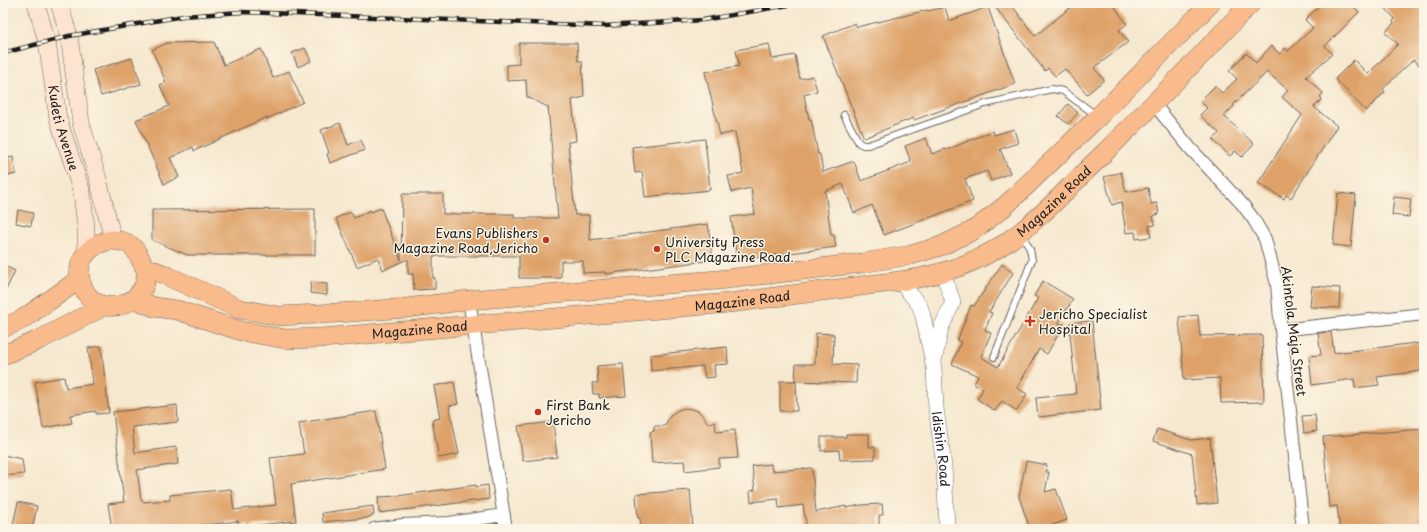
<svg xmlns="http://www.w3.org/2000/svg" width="1427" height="532" viewBox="0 0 1427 532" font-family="'Playpen Sans',sans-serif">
<rect width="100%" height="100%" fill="#fcf5e5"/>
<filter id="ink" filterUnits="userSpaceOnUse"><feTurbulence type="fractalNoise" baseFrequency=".025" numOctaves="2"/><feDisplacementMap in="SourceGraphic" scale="8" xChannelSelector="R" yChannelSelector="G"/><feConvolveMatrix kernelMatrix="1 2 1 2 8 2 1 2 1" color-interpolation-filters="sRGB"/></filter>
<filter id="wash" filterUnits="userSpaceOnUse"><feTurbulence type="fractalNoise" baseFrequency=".012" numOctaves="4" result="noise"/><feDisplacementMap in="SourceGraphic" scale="16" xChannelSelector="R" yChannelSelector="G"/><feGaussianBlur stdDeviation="0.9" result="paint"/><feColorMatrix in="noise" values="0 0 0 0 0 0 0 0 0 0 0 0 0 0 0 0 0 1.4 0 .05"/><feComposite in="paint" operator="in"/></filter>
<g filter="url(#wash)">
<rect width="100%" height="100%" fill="#f6e8cf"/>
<g id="blocks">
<path fill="#dea269" d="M992,3H1010L1035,36L1076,3H1112L1127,24L1119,30L1128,42L1094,68L1104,80L1087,94L1065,69L1055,76L1048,68L1045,71Z
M1322,3H1350L1359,12L1325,46L1332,54L1306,77L1323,93L1320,97L1322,99L1314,107L1337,126L1291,198L1286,195L1284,199L1258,183L1302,115L1282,97L1288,90L1267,72L1233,105L1234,106L1224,116L1254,144L1242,157L1235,151L1230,156L1213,140L1219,133L1200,115L1207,108L1200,101L1215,86L1222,93L1237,79L1229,71L1246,53L1256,63L1271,46L1280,54L1285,48L1288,51L1313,28L1305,20Z
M1381,3H1424V60L1419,65L1413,60L1383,89L1385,92L1366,111L1335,79L1354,60L1368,74L1398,44L1385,32L1394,23L1393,21L1395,19Z
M945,7L949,21L988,7L1015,84L914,120L913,118L864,138L823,36L855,23L857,27L928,10V11Z
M214,42L224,65L261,49L273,78L289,71L303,102L267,119V117L194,151L193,147L170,158L179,177L164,184L136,120L169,106L160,85L166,82L152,50L167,43Z
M519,43H577L578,61H582L584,97L572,100L576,141L568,142L575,215H589L590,240L708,224L713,260L605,274V272L583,273V261H561V278H519V256H433V278H435V289L414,290L413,274H408V259L383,270L378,258L357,267L336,218L351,212L354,218L371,210V212L381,208L401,260L402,194H443V214H514V218H558L548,107L527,97L526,80L507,81V65L519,64Z
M769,44L772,59L795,55L800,79L813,76L817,91L804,95L809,119H811L818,154H820L823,172L854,161L861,181L911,162L905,146L926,138L932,154L945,149L946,150L993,131L994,135L1014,129L1018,143L1000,149L1010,173L991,181L987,171L965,179L973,201L884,235L872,205L854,213L843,184L825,191L831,235H834L836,247L737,260L731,217L755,214L751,188L732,192L728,176L743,173L735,132L720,135L705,72L739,66L736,50Z
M305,48L311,61L298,67L292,53Z
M132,58L141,84L101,96L93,70Z
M1068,104L1078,113L1068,124L1058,116Z
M340,123L348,145L361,140L365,150L330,163L327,154L329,153L321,130Z
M705,139L710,190L645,197L642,172L635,173L632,147Z
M13,157L16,174L3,177V159Z
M1121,172L1126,192L1148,188L1151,204L1157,203L1159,214L1153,216L1155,225L1149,226L1151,237L1136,239L1135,232L1126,233L1121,202L1112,205L1104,177Z
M1338,193L1356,195L1351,247L1333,245Z
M1394,197L1411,199L1409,217L1392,215Z
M315,209V255H187L152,240V210Z
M18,210L33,213L31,226L16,223Z
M1002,264L1013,273L989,312L992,313L985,330L991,333L981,357L998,367L1038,298L1034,296L1043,281L1073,299L1058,324H1064L1047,354L1039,349L1017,388L1027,394L1017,411L1002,401L995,411L977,399L983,389L974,384L978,376L952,364L961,342L957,341L971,305L974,306Z
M3,265L15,271L3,296Z
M311,282L327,284V295L310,293Z
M1312,286L1340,288L1339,308L1310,307Z
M1198,315L1200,336L1262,335L1264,402L1221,403L1220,378L1184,380L1179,317Z
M1092,321L1101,410L1038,417L1036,398L1076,394L1069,323Z
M1331,332L1334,353L1416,343V344L1424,343V369L1420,370V371L1377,377L1379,385L1355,388L1354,379L1312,385L1309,356L1321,355L1318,333Z
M816,333L834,334L833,364L857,365L856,383L795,381L796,364H815Z
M101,346L109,413L96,414V411L70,415L72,423L43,428L35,382L64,377L66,388L93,384L88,348Z
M727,347L728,364L714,365L715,377L705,378L703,366L651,371L650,355Z
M623,364L626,396L599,398V394H593L592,383H598L597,366Z
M780,381H796L797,411H780Z
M454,382L458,404L449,406L459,454L439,458L432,420L440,418L434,386Z
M177,405L178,422L132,427L135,453L176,447L178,464L137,470L141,500L142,499L143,502L170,500V495L231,489L234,510L276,505L270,458L304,454L299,423L376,411L385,469L291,484L296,521L249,526L248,524L239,525L238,521L189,527V529H157L156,527L145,529H112L108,504L124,502L113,412Z
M685,408L691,409L698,411L703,416L708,423L715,422L716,432L735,430L738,458L719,459V467L685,471L684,461L652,463L650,432L654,431V426H665L668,419L672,414L678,410Z
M1315,415L1317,431L1304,433L1302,416Z
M553,422L557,457L523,461L518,426Z
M1157,429L1191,440L1210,438L1217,503L1197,505L1192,454L1153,441Z
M1424,429V529H1340L1337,506L1329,507L1323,437Z
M846,434H869V447H875V459L840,460L839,450L821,451V437H846Z
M3,455L22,459L24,474L3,476Z
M1026,461L1047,465L1046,472H1049L1045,492L1056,489L1067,520L1040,529H1030L1019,497Z
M771,464L772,471L812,468L816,512L846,506V508L861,505L882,504L883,515H879V528L807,529L803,505L779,508L778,499L751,502L750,491L755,490L752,466Z
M476,485V487L488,485L489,499L379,513L378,497L397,496Z
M690,490L693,529H641L640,518H638L636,494Z
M18,502L37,506L32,529H12Z
M373,506L374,515L366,518L323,522L322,513Z"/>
</g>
</g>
<g filter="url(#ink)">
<use href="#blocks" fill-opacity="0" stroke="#68635b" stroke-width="1"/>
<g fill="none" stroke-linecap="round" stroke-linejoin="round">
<defs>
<path id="service" d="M844,115L859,143L863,145H868L985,104L1052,89L1063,91L1096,115
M994,357L1032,260L1030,249L1021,233"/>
<path id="minor" d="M1154,104L1190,148L1243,205L1254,220L1265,239L1277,284L1281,330L1303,529
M469,300L506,529
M1281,330L1424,314
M374,529L403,525L449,523L504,515"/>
<g id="tertiary">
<path id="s1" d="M900,281L920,306L923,316L934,368L936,408L944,466L947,529"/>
<path d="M935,357L941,328L953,302L943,273"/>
</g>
<g id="secondary">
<path id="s2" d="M36,3L47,42L58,118L82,193L86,227V253"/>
<path d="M59,3L69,36L81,123L98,179L113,240"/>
</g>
<g id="primary">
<path d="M113,240C129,242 134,245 141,260C142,263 145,267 146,270C150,303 104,320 86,293C70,268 85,243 113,240Z"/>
<path d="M146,269H150L163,274L240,309L279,316L337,313L407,308L469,300L718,280L862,263L911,255L941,246L972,231L982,224L1005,206L1098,117L1211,3"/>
<path id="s3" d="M135,299L154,307L177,310L241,331L286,339L322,338L729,303L900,281C938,276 974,265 1007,242C1038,221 1065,191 1092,165C1146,112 1199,58 1251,3"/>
<path d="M3,328L23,319L80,279"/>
<path d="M3,355L39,340L104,306"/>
</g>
</defs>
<use href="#service" stroke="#68635b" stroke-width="8"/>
<use href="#minor" stroke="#68635b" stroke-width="14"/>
<use href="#tertiary" stroke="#68635b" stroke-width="16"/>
<use href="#secondary" stroke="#68635b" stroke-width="18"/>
<use href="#primary" stroke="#68635b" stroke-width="20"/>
<use href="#service" stroke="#fff" stroke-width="6"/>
<use href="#minor" stroke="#fff" stroke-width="12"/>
<use href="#tertiary" stroke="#fff" stroke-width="15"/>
<use href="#secondary" stroke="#fde4d1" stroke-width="17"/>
<use href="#primary" stroke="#fabb8c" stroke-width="19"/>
<defs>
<path id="rail" d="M3,53L69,36L183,16L242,12L605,26L703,20L800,3"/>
</defs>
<use href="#rail" stroke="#1c1c1c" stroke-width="4.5"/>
<use href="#rail" stroke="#fcf5e5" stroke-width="3" stroke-dasharray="9" stroke-linecap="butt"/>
</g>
</g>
<g fill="#c8321e" stroke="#fcf5e5" stroke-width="1.5">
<circle cx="546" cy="240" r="4"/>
<circle cx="657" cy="249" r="4"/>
<path d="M1028 315h4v4h4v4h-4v4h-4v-4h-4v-4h4z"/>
<circle cx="538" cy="412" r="4"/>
</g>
<g text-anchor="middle" stroke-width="3" stroke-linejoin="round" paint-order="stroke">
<g font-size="13" fill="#1c1c1c" stroke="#fcf5e5">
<text dy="5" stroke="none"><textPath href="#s2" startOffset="128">Kudeti Avenue</textPath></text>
<text dy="5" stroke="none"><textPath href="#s3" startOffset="951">Magazine Road</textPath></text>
<text dy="5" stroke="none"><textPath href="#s3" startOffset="615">Magazine Road</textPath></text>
<text dy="5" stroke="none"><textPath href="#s3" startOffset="291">Magazine Road</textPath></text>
<text transform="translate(1294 331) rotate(83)" y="5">Akintola Maja Street</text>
<text dy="5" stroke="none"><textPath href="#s1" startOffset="177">Idishin Road</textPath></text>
</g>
<g font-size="13" fill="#1c1c1c" stroke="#fcf5e5" text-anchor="start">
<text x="538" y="238" text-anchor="end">Evans Publishers<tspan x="538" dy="15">Magazine Road,Jericho</tspan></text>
<text x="665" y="247">University Press<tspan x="665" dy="15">PLC Magazine Road.</tspan></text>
<text x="1039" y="319">Jericho Specialist<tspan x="1039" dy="15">Hospital</tspan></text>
<text x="546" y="410">First Bank<tspan x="546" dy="15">Jericho</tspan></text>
</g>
</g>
<rect width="1427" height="532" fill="none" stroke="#fcf5e5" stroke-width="16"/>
</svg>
